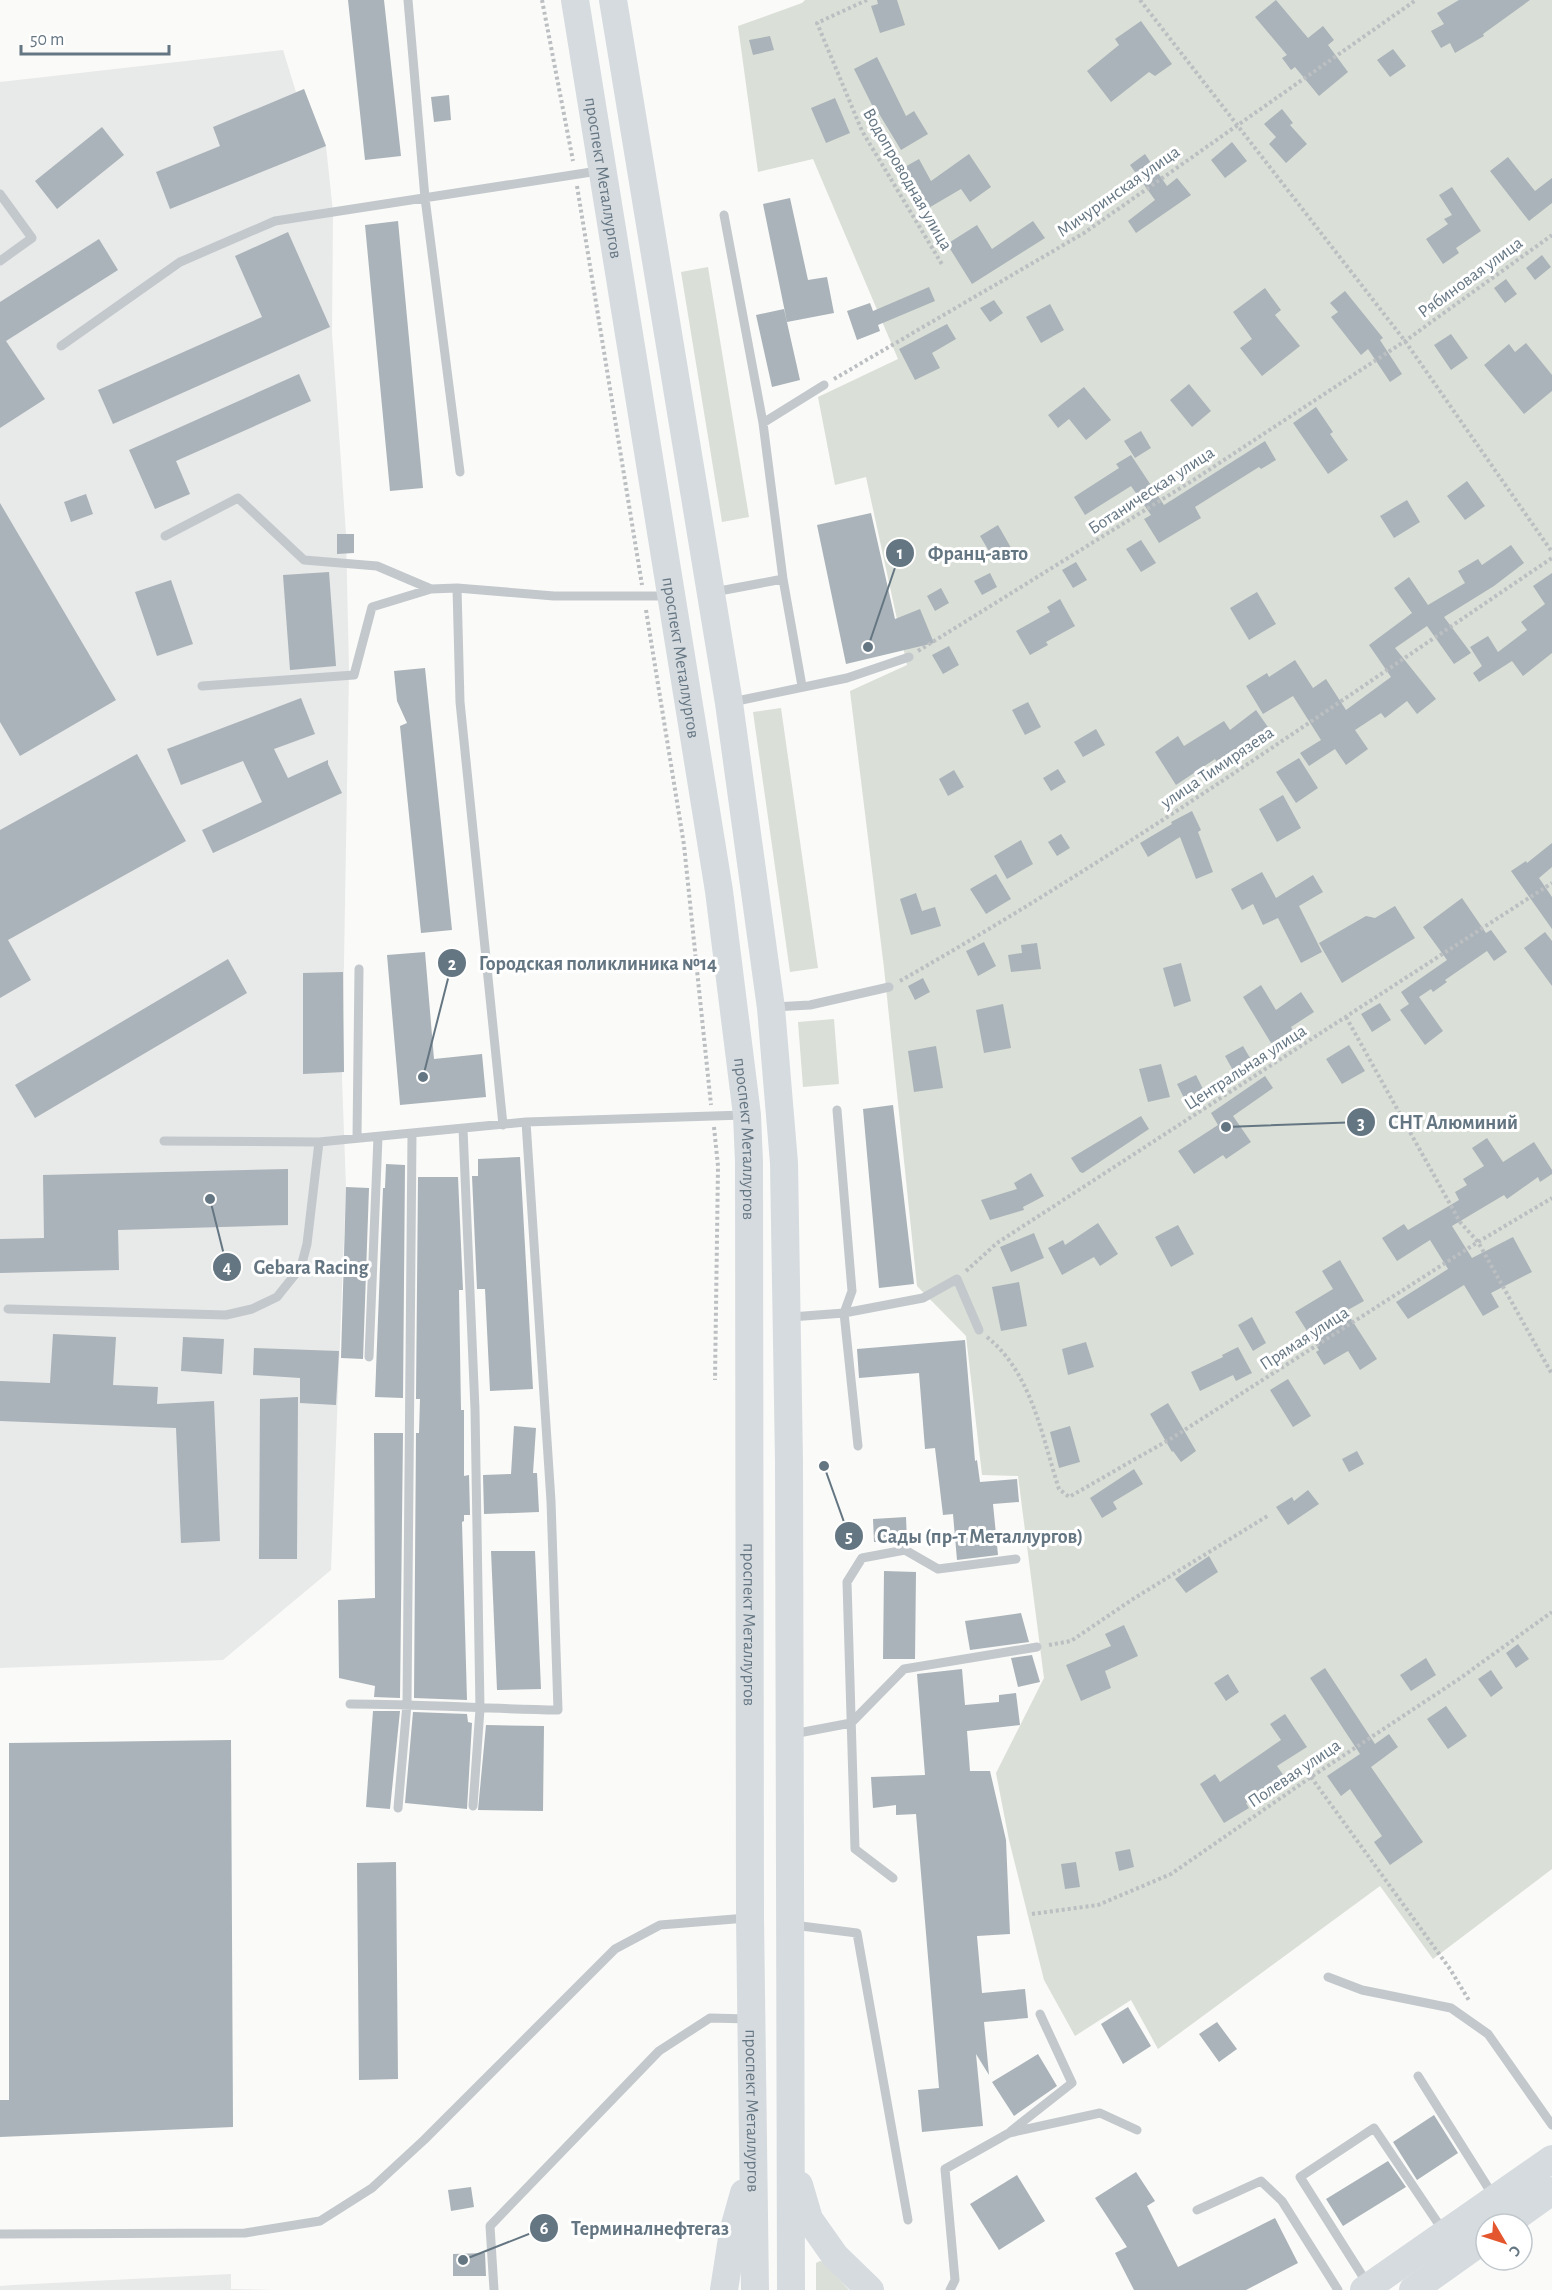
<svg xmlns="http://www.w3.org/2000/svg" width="1552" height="2290" viewBox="0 0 1552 2290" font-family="'Alegreya Sans',sans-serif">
<rect width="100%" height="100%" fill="#fafaf8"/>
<path fill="#e8e9e9" d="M283,50L296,92L304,89L326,146L333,212L332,333L346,534L349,670L342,1079L346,1187L331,1570L223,1660L0,1668V82Z
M231,2274V2289L272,2290H0V2286L13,2285Z"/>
<path fill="#dadfd7" d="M805,0H1552V1869L1433,1959L1380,1886L1158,2049L1131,2000L1075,2036L1044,1980L1009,1840L996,1773L1044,1678L1018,1476L982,1475L966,1336L917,1286L884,968L850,691L907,665L866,477L835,485L818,397L898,359L813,159L758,172L738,26L802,3Z
M708,267L749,517L722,522L681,272Z
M781,708L818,968L790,972L753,712Z
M834,1019L839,1084L803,1087L798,1022Z
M820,2261L823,2262L849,2290H816V2263Z"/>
<path fill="#aab3b9" d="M348,0H384L401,156L365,160Z
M877,0H897L905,25L880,33L871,6L878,4Z
M1276,0L1308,38L1323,26L1334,40L1328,45L1348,72L1319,96L1295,67L1291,70L1282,58L1287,55L1255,17Z
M1459,0H1530L1483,34L1484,36L1455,53L1450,43L1441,48L1431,31L1444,24L1437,13Z
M1141,21L1172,64L1155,76L1149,72L1111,102L1087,71L1119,45L1115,39Z
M770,36L774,50L753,55L749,40Z
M1393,49L1406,66L1390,77L1377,60Z
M877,57L906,116L914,111L928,134L901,150L878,112L876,113L854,69Z
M304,89L326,146L170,209L156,172L220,146L213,127Z
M449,95L451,120L434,122L431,97Z
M835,98L850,133L826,143L811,108Z
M1282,109L1293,123L1290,125L1307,144L1286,163L1269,144L1276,137L1264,124Z
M102,127L124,155L57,209L35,181Z
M1232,142L1247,161L1225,178L1211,160Z
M969,154L991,187L970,202L961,189L920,213L896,172L919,159L931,181Z
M1145,154L1167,186L1177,178L1191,195L1136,233L1128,221L1155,200L1130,165Z
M1508,157L1535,191L1552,178V203L1529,221L1490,171Z
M1452,187L1481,231L1456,248L1459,253L1443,264L1426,239L1448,224L1444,219L1452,215L1439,195Z
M790,198L808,280L827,277L834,313L787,322L763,204Z
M398,221L423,488L390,491L365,225Z
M1033,221L1045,238L972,284L947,244L977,225L992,249Z
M288,232L330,327L113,424L98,390L262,317L235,256Z
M99,239L118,270L6,341L45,399L0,428V302Z
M1542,255L1551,267L1535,280L1526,268Z
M1506,279L1517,294L1505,303L1494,288Z
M929,287L935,301L878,325L880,331L857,340L847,311L870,303L873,311Z
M1265,288L1281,310L1275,315L1300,346L1262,376L1240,348L1252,339L1233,312Z
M1345,291L1383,338L1380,340L1402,374L1390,382L1368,349L1361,355L1331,317L1338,312L1330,303Z
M994,300L1003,313L990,322L980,308Z
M1050,304L1064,330L1041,343L1026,317Z
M784,309L800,380L772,387L756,315Z
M947,324L956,339L932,353L940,368L915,380L899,349Z
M1451,334L1468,358L1451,370L1434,345Z
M1526,343L1552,375V391L1524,414L1484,365L1509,344L1515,352Z
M299,374L311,401L176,461L190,494L155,509L129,450Z
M1189,384L1211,411L1192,427L1170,400Z
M1084,387L1111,420L1086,440L1069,419L1058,428L1048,415Z
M1316,407L1333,432L1330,434L1348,460L1328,474L1293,423Z
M1141,431L1151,448L1135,458L1124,441Z
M1265,441L1276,460L1261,469L1259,467L1195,507L1201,518L1159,543L1144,519L1151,515L1131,486L1085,515L1074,497L1119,468L1116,464L1131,455L1164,505Z
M1467,481L1485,506L1465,520L1447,496Z
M86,494L93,514L71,522L64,502Z
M1407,500L1420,522L1394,538L1380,516Z
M0,503L116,700L20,756L0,722Z
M871,513L895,619L920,609L934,643L846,664L817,525Z
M998,525L1014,553L996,563L980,536Z
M337,534H354V553L337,554Z
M1141,540L1156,563L1141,572L1126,549Z
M1511,545L1524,563L1494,586L1444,617L1471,653L1454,664L1427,626L1395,648L1436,699L1417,714L1407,701L1385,718L1381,713L1355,730L1368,749L1346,765L1335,749L1309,766L1300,753L1321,740L1293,696L1263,714L1246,686L1267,673L1269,677L1295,660L1313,688L1326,679L1346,710L1391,677L1369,645L1412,613L1394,588L1409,577L1428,605L1465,583L1458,571L1478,559L1482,565Z
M1076,562L1087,580L1073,588L1062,570Z
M329,572L336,666L290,670L283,575Z
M990,573L997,587L982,595L974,581Z
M1552,573V653L1523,676L1512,661L1479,682L1473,673L1482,666L1470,647L1488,636L1498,652L1527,630L1521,622L1545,604L1533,586Z
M171,580L193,644L157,656L135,592Z
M941,588L949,603L935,611L927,596Z
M1257,592L1276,624L1249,640L1230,608Z
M1060,599L1075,626L1046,642L1048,645L1030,655L1016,631L1050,612L1047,607Z
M949,646L959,665L943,674L932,655Z
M425,668L452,930L421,933L400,726L407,723L397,701L394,671Z
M301,698L315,734L274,749L288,778L328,760V764L342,793L213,853L202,830L262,802L243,761L181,785L167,749Z
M1028,702L1041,727L1025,735L1012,710Z
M1256,710L1270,730L1217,762L1215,759L1176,785L1155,752L1178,736L1184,746L1224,721L1230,730Z
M1096,729L1105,745L1083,757L1074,742Z
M137,754L186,841L8,940L31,980L0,998V830Z
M1299,758L1318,788L1296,803L1276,772Z
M1058,769L1066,782L1051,791L1043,778Z
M954,770L964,787L948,796L939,779Z
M1283,795L1301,828L1277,842L1259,809Z
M1192,811L1201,830L1198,832L1213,872L1196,879L1180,837L1148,857L1140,843L1172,824L1171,822Z
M1061,834L1070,848L1057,856L1048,842Z
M1021,840L1033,864L1007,879L994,856Z
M1552,843V867L1539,878L1552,897V929L1511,871L1526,861L1527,863Z
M1262,872L1276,898L1313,875L1323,892L1299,906L1322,952L1301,963L1278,918L1263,925L1253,904L1242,910L1231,889Z
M996,874L1011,899L986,914L970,889Z
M916,893L922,911L935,907L941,926L911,935L900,899Z
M1462,898L1486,933L1491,930L1507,952L1494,961L1487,951L1445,980L1447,982L1433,992L1431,989L1419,997L1443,1031L1425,1045L1400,1010L1409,1004L1401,992L1447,960L1423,927Z
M1395,906L1415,938L1342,983L1319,943L1366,916L1375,918Z
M1545,932L1552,941V986L1524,948Z
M984,942L996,966L978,976L966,951Z
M1037,943L1041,969L1011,972L1008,955L1022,953L1021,945Z
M425,952L434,1059L482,1054L486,1097L400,1105L387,955Z
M228,959L247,993L35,1118L15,1085Z
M1181,963L1191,1001L1174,1007L1163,968Z
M343,972L344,1072L303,1074V973Z
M923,978L930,992L915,1000L908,986Z
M1261,985L1276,1010L1301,992L1314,1012L1291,1027L1297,1038L1278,1049L1274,1042L1271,1043L1243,997Z
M1380,1003L1391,1020L1372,1032L1361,1014Z
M1003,1004L1011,1048L984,1053L976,1010Z
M1349,1045L1365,1071L1342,1084L1326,1059Z
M936,1046L943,1088L914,1092L908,1051Z
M1243,1046L1253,1063L1235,1074L1225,1056Z
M1161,1064L1170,1097L1148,1102L1139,1069Z
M1196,1075L1206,1095L1187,1104L1177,1084Z
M1265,1076L1273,1088L1233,1116L1251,1142L1226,1159L1223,1155L1194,1174L1178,1151L1218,1125L1211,1113Z
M893,1105L914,1284L879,1288L863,1109Z
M1141,1116L1149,1129L1083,1173L1080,1172L1071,1158Z
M1487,1138L1503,1162L1534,1142L1552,1170V1174L1540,1182L1538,1177L1507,1199L1504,1195L1452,1226L1472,1258L1513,1237L1532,1272L1491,1293L1499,1307L1483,1316L1464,1285L1408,1319L1396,1302L1448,1269L1430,1240L1397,1261L1382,1238L1404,1224L1408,1230L1459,1200L1455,1192L1467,1185L1463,1179L1484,1166L1472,1148Z
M520,1157L533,1389L490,1391L485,1289H477L472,1176H478V1159Z
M386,1164L405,1165L403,1398L375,1397L383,1188H385Z
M288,1169V1225L118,1230L119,1270L0,1273V1239L44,1238L43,1175Z
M1031,1173L1044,1196L1023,1207L1024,1210L990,1220L981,1200L1017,1189L1014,1183Z
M418,1177H458L463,1290H459L461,1410H464V1476L469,1475L470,1515H464V1521L462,1522L467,1700L414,1698L416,1433H419L420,1399H416Z
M346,1187L369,1188L363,1359L341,1358Z
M1098,1223L1118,1254L1100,1266L1094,1257L1062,1275L1048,1248L1063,1240L1065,1245Z
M1178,1225L1194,1254L1171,1267L1155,1237Z
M1034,1233L1044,1258L1011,1272L1000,1247Z
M1340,1260L1364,1301L1346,1311L1377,1359L1360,1370L1348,1351L1324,1365L1316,1352L1319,1350L1295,1312L1333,1289L1322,1271Z
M1019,1282L1027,1326L1001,1331L992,1287Z
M1252,1317L1266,1343L1253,1351L1238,1325Z
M53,1334L116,1337L113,1385L158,1387L157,1404L214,1401L220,1541L181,1543L176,1428L0,1421V1381L50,1383Z
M183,1337L224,1339L222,1374L181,1371Z
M965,1340L975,1461L977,1460L980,1482L1017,1479L1019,1502L993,1504L998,1555L957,1560L953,1514L943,1515L935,1448L925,1449L919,1373L859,1378L857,1349Z
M1086,1342L1094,1367L1068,1375L1062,1349Z
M1238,1347L1252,1373L1236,1381L1233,1375L1200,1391L1191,1372L1223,1357L1222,1355Z
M254,1348L339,1351L336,1405L300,1403V1378L253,1375Z
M1288,1379L1311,1416L1293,1427L1270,1390Z
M298,1397L297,1559H259L260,1399Z
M1168,1403L1196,1451L1181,1462L1173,1451L1172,1452L1150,1414Z
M514,1426L536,1428L533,1473H537L539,1512L484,1514L483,1475L511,1474Z
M1070,1426L1080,1462L1059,1468L1050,1432Z
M374,1433H403L400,1698L374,1697L375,1686L339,1678L338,1600L375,1598Z
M1357,1451L1364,1464L1349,1472L1342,1459Z
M1134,1469L1143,1484L1113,1502L1117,1509L1102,1518L1090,1498Z
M1308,1490L1319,1504L1288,1525L1276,1507L1292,1497L1294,1501Z
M906,1517L907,1541L874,1542L873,1519Z
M491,1551H535L541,1689L497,1690Z
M1209,1556L1218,1572L1186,1593L1175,1579Z
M884,1571L916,1572L915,1659H883Z
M1021,1613L1029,1642L970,1650L965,1621Z
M1124,1625L1138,1656L1105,1671L1111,1688L1081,1701L1066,1665L1111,1646L1105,1634Z
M1518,1644L1529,1659L1516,1668L1506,1653Z
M1032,1655L1040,1682L1018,1687L1011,1658Z
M1426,1658L1436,1675L1411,1691L1400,1675Z
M1325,1668L1375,1744L1389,1734L1398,1747L1371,1767L1423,1842L1390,1865L1374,1842L1382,1836L1350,1789L1341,1796L1327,1776L1360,1754L1310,1678Z
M962,1669L965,1705L999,1702V1695L1016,1693L1020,1725L967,1731L970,1771H990L1006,1840L1010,1934L977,1936L982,1993L1025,1989L1028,2018L984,2022L989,2075L976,2054L983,2126L922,2132L918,2090L939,2088L916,1814L896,1815V1805L873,1808L871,1777L925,1775L917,1674Z
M1491,1670L1503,1688L1491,1697L1478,1679Z
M1228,1674L1239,1692L1226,1701L1214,1683Z
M1446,1706L1467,1736L1448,1749L1427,1719Z
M373,1711H400L390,1809L366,1807Z
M413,1712L467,1714L468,1722L472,1723L467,1809L405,1803Z
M1285,1714L1307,1747L1277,1766L1284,1776L1246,1803L1249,1808L1224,1823L1200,1784L1215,1774L1220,1782L1281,1740L1270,1724Z
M486,1725L544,1726L543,1811L478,1810Z
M231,1740L233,2127L0,2137V2100H9V1743Z
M1130,1849L1134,1867L1119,1871L1115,1852Z
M396,1862L398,2079L359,2080L357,1863Z
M1076,1862L1080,1887L1065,1889L1061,1864Z
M1128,2007L1151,2046L1123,2064L1101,2024Z
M1217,2022L1237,2049L1219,2062L1199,2034Z
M1038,2054L1057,2086L1014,2116L992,2082Z
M1434,2115L1458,2153L1417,2180L1393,2142Z
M1388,2161L1406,2187L1343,2226L1326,2199Z
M1136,2172L1155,2201L1147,2206L1178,2267L1275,2218L1298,2263L1246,2290H1134L1115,2253L1127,2247L1095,2198Z
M1017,2175L1045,2221L999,2250L970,2204Z
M471,2187L474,2207L451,2211L448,2190Z
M485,2253L486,2276H453V2254Z"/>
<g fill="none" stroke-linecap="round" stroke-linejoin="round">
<path stroke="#bbbfc2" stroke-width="4" stroke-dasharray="3 3" stroke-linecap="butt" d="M542,0L573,161
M867,0L817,23L862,131L943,266
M1140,0L1405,341L1552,552
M577,186L642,585
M834,379L1084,233L1416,0
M646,610L684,845L711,1105
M918,651L1195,479L1405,341L1552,235
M900,981C1125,853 1337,703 1552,558
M1346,1017L1460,1222L1478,1242L1552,1374
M714,1127L718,1166L715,1380
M966,1271L997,1243L1552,883
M987,1337C1032,1373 1042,1437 1059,1489L1069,1497L1172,1438L1478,1242L1552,1198
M1049,1645L1071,1641L1133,1599L1269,1515
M1311,1777L1450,1969L1470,2002
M1032,1914L1098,1905L1171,1874L1311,1777L1459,1679L1552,1612"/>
<path stroke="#c3c8cc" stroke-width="9" d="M408,0L425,198L460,472
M0,194L32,238L0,261
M724,215L763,423L783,579
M61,346L180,262L275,221L598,171
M763,423L824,385
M165,536L238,498L304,560L377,566L431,589
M457,588L460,702L503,1125
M714,592L783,579L802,686
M202,686L354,675L372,607L431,589L457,588L554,596H667
M732,702L847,678L909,657
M774,1007L810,1005L889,987
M837,1110L852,1291L844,1313L858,1446
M463,1129L475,1409L480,1709L473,1806
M357,1137L359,969
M164,1141L319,1142
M8,1309L226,1315L252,1309L277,1297L301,1267L307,1244L319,1142L526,1122L744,1115
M791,1317L844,1313L923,1298L957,1279L979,1330
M369,1357L378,1137
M350,1704C420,1704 488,1709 558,1710L551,1501L526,1122
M793,1734L851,1723L904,1669L1037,1647
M398,1808L407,1704L412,1134
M893,1878L855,1849L847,1582L862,1558L905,1550L938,1569L1016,1559
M793,1925L857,1933L908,2220
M1328,1977L1362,1990L1451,2008L1488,2034L1552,2125
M1418,2076L1494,2197
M1011,2131L1072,2083L1040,2014
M1197,2210L1261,2181L1282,2201L1338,2290
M0,2234L245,2233L320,2221L372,2188L424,2140L615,1949L660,1925L747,1918
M1367,2283L1300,2177L1374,2128L1444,2232
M494,2290L490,2226L659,2051L710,2018L749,2019
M950,2290L955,2280L945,2169L1009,2133L1100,2113L1137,2130"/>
<g stroke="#d6dbdf" stroke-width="28">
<path id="s1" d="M575,0L719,891L747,1115L749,1162L750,1918L755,2290"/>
<path d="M613,0L729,703L771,1008L784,1163L789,1461L791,2290"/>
<path d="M799,2185L809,2219L835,2256L870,2290"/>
<path d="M1506,2224L1552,2191"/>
<path d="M724,2290L733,2232L744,2193"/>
<path d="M1364,2290L1552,2159"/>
<path d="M1413,2290L1486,2238"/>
</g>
</g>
<g text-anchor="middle" stroke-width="6" stroke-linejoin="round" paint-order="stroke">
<g font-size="18" fill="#657683" stroke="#fff">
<text dy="6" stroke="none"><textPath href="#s1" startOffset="180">проспект Металлургов</textPath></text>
<text transform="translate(908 179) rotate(60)" y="6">Водопроводная улица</text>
<text transform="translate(1118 191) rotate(-35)" y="6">Мичуринская улица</text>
<text transform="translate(1470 277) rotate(-36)" y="6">Рябиновая улица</text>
<text transform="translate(1151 490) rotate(-33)" y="6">Ботаническая улица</text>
<text dy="6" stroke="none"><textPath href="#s1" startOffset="666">проспект Металлургов</textPath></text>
<text transform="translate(1217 767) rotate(-34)" y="6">улица Тимирязева</text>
<text transform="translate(1245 1067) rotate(-33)" y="6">Центральная улица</text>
<text dy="6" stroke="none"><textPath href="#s1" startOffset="1152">проспект Металлургов</textPath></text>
<text transform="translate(1304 1338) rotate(-33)" y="6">Прямая улица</text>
<text dy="6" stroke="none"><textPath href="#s1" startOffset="1638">проспект Металлургов</textPath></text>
<text transform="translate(1294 1773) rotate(-34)" y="6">Полевая улица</text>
<text dy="6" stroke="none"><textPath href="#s1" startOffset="2124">проспект Металлургов</textPath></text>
</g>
</g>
<path fill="none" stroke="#657683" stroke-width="2" d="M868 647L900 553M423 1077L452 963M1226 1127L1361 1122M210 1199L227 1267M824 1466L849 1536M463 2260L544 2228"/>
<g fill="#657683" stroke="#fff" stroke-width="2">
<circle cx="868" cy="647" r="6"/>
<circle cx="423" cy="1077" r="6"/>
<circle cx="1226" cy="1127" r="6"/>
<circle cx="210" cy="1199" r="6"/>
<circle cx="824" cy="1466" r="6"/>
<circle cx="463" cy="2260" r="6"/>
<circle cx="900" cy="553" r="15"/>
<circle cx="452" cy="963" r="15"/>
<circle cx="1361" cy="1122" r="15"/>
<circle cx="227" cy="1267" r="15"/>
<circle cx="849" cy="1536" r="15"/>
<circle cx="544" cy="2228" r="15"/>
</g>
<g font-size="18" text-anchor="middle" font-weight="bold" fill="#fff">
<text x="900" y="559">1</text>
<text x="452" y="970">2</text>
<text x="1361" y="1129">3</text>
<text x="227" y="1273">4</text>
<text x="849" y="1542">5</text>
<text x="544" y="2234">6</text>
</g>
<g font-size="20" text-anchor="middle" font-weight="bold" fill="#657683" stroke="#fff" stroke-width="6" stroke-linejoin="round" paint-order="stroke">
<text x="978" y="560">Франц-авто</text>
<text x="598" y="970">Городская поликлиника №14</text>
<text x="1453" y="1129">СНТ Алюминий</text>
<text x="311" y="1274">Gebara Racing</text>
<text x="980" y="1543">Сады (пр-т Металлургов)</text>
<text x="650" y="2235">Терминалнефтегаз</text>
</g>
<g transform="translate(1504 2242) rotate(129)"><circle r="28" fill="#ffffff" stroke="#c1c8cd" stroke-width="1.5"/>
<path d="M0-4.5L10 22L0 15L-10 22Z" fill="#e4572e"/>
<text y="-9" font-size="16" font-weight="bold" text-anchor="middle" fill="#657683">С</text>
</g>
<path d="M21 45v9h148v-9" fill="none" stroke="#657683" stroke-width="3"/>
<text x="30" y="45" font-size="18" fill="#657683" stroke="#ffffff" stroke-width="4.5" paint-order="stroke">50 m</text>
</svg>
